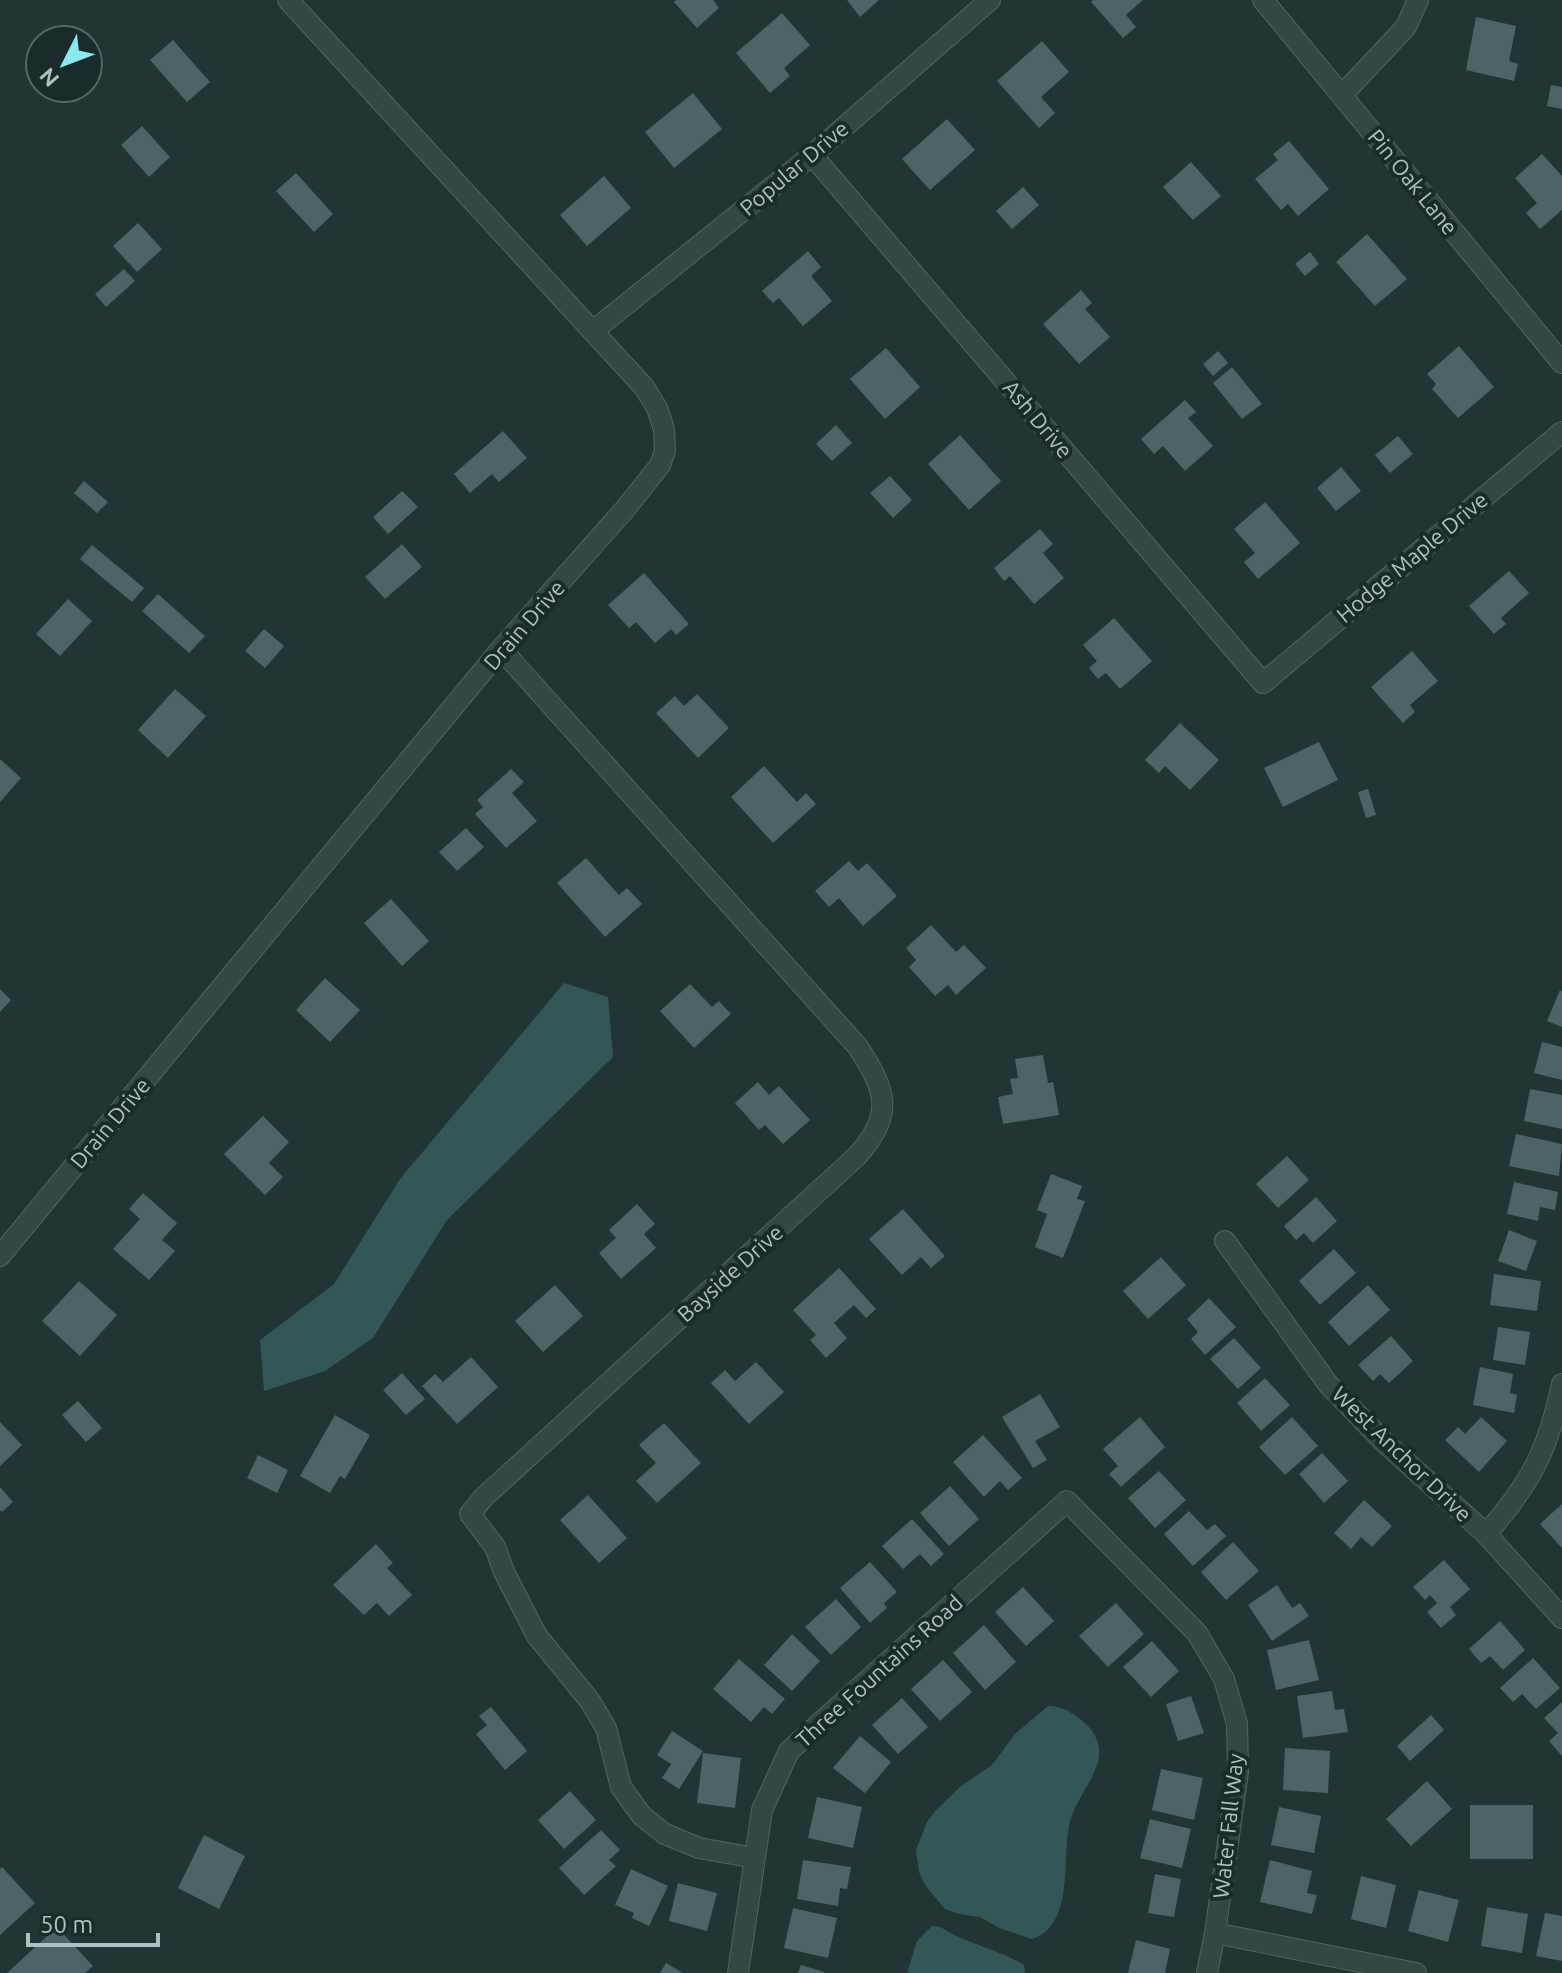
<svg xmlns="http://www.w3.org/2000/svg" width="1562" height="1973" viewBox="0 0 1562 1973" font-family="Ubuntu,sans-serif">
<rect width="100%" height="100%" fill="#223535"/>
<path fill="#335657" d="M564,983L608,997L613,1057L447,1220L373,1338L325,1371L264,1391L260,1340L334,1284L400,1179Z
M1048,1706C1063,1706 1075,1714 1086,1724C1119,1757 1081,1786 1071,1818C1060,1852 1077,1925 1032,1939L999,1928L980,1917L959,1914L945,1909L925,1885L919,1872L916,1850L927,1822L936,1810L961,1786L992,1765L1015,1734Z
M932,1926C943,1926 947,1932 956,1936C979,1946 1002,1952 1024,1965L1025,1973H907L917,1941Z"/>
<path fill="#4d6464" d="M676,0H713L719,8L697,28L674,2Z
M847,0H879L860,17Z
M1093,0H1143L1126,15L1136,27L1123,38L1091,2Z
M782,13L810,45L784,68L790,76L770,93L736,53Z
M1476,17L1516,26L1509,61L1518,64L1514,81L1466,70Z
M173,40L210,82L187,102L150,60Z
M1042,41L1069,72L1041,97L1055,113L1039,128L997,81Z
M1551,85L1562,87V109L1547,106Z
M693,93L722,129L674,168L645,132Z
M947,119L975,150L930,190L902,159Z
M142,126L170,157L149,177L121,145Z
M1289,141L1329,189L1298,216L1288,204L1281,210L1255,179L1278,160L1273,154Z
M1542,154L1562,176V210L1540,229L1526,213L1537,203L1515,178Z
M1191,162L1221,196L1193,220L1163,187Z
M296,173L333,214L314,232L276,191Z
M604,176L631,208L587,246L560,215Z
M1023,187L1039,205L1012,229L996,211Z
M138,223L162,249L137,272L113,246Z
M1367,234L1407,279L1375,306L1336,262Z
M808,251L821,267L811,276L832,301L803,326L779,298L773,303L762,291Z
M1310,252L1319,264L1305,276L1295,264Z
M124,269L135,281L106,307L95,294Z
M1081,290L1092,303L1085,309L1110,337L1079,364L1043,324Z
M1459,346L1494,387L1458,418L1432,389L1436,384L1427,374Z
M886,348L920,387L885,419L850,379Z
M1218,351L1228,363L1213,376L1203,364Z
M1232,367L1262,404L1242,419L1213,383Z
M1185,400L1196,412L1188,418L1213,446L1185,471L1163,446L1154,454L1141,439Z
M836,425L852,443L832,461L816,444Z
M503,431L527,458L499,482L492,474L470,493L454,474Z
M960,435L1001,481L969,510L928,464Z
M1398,436L1413,454L1390,473L1375,455Z
M1341,467L1361,491L1336,511L1317,488Z
M890,476L912,500L893,518L870,493Z
M84,481L108,502L97,513L74,493Z
M402,491L418,507L388,534L373,517Z
M1265,502L1300,543L1258,579L1244,562L1255,553L1234,529Z
M1040,529L1053,544L1043,553L1064,578L1034,604L1010,576L1004,581L994,568Z
M402,544L422,567L385,599L365,577Z
M92,545L144,588L132,602L80,559Z
M1509,571L1529,593L1501,618L1506,624L1494,634L1469,606Z
M644,573L689,624L676,635L671,629L655,643L636,622L629,628L608,605Z
M158,594L205,636L189,653L142,611Z
M68,599L92,621L60,656L36,634Z
M1114,618L1152,661L1120,689L1106,673L1098,679L1089,668L1097,661L1083,645Z
M264,629L284,646L265,668L245,651Z
M1412,651L1438,681L1410,705L1415,712L1403,723L1371,687Z
M175,689L206,716L168,758L138,730Z
M697,694L729,728L698,758L656,713L675,696L684,706Z
M1180,723L1219,760L1190,790L1165,766L1159,773L1145,760Z
M1319,742L1338,780L1283,807L1264,768Z
M0,759L21,778L0,802Z
M764,766L797,802L806,793L816,804L773,843L731,797Z
M511,769L524,782L512,793L537,821L506,848L475,814L483,807L477,800Z
M1368,789L1376,815L1366,818L1358,792Z
M466,828L484,847L457,871L439,852Z
M586,858L619,895L627,888L642,904L605,937L557,883Z
M849,861L858,871L867,863L897,896L863,926L839,898L829,907L815,891Z
M391,899L429,941L402,966L364,923Z
M931,925L956,952L964,945L986,968L956,995L948,985L935,996L909,967L916,960L906,948Z
M325,978L360,1010L330,1042L296,1010Z
M690,984L712,1007L719,1001L731,1014L694,1048L660,1011Z
M0,989L11,1000L0,1012Z
M1560,990L1562,991V1027L1547,1021Z
M1542,1042L1562,1047V1080L1534,1073Z
M1043,1055L1048,1083L1053,1082L1059,1115L1003,1124L998,1097L1013,1094L1010,1079L1018,1078L1015,1059Z
M758,1082L769,1095L779,1086L810,1120L783,1144L765,1125L759,1130L735,1103Z
M1530,1089L1562,1095V1129L1524,1121Z
M263,1116L289,1142L269,1163L283,1177L265,1195L224,1154Z
M1516,1134L1562,1144L1559,1176L1509,1166Z
M1287,1156L1309,1180L1278,1208L1256,1184Z
M1051,1174L1082,1186L1077,1199L1085,1201L1063,1258L1035,1247L1047,1214L1037,1210Z
M1514,1182L1558,1192L1555,1210L1540,1207L1538,1221L1507,1214Z
M143,1193L177,1223L162,1240L175,1251L149,1280L113,1249L140,1219L129,1209Z
M1316,1197L1337,1221L1313,1243L1304,1233L1296,1240L1284,1226Z
M637,1204L655,1224L644,1234L656,1248L621,1279L599,1253L616,1238L609,1230Z
M903,1209L945,1256L931,1268L921,1257L902,1275L869,1239Z
M1509,1230L1537,1241L1526,1271L1498,1261Z
M1334,1249L1356,1273L1320,1305L1299,1281Z
M1161,1257L1186,1285L1148,1319L1123,1291Z
M839,1268L876,1309L866,1318L854,1305L834,1323L847,1338L826,1358L810,1340L816,1335L793,1310Z
M1494,1274L1541,1281L1537,1311L1490,1305Z
M79,1281L117,1315L80,1356L42,1321Z
M555,1285L583,1316L543,1352L515,1321Z
M1368,1285L1390,1310L1349,1346L1328,1322Z
M1209,1298L1236,1327L1205,1355L1191,1339L1198,1332L1187,1319Z
M1498,1327L1530,1332L1525,1365L1493,1360Z
M1391,1336L1413,1361L1389,1383L1380,1374L1373,1381L1358,1365Z
M1234,1338L1261,1368L1238,1389L1210,1359Z
M471,1357L498,1387L457,1424L422,1386L435,1374L443,1382Z
M756,1362L784,1392L749,1424L711,1383L725,1370L735,1381Z
M1480,1367L1513,1374L1510,1393L1517,1395L1514,1413L1473,1405Z
M402,1373L425,1399L406,1415L383,1390Z
M1265,1378L1290,1405L1261,1431L1237,1403Z
M1040,1394L1060,1427L1035,1441L1047,1460L1033,1468L1002,1417Z
M78,1401L102,1428L86,1442L62,1415Z
M335,1415L370,1435L345,1479L340,1476L330,1493L300,1476Z
M1140,1417L1165,1447L1121,1487L1109,1474L1118,1466L1103,1449Z
M1292,1417L1318,1446L1285,1475L1259,1447Z
M1481,1417L1507,1441L1479,1472L1445,1440L1458,1427L1465,1434Z
M0,1422L22,1445L0,1466Z
M664,1423L701,1463L657,1503L636,1481L656,1463L639,1445Z
M983,1435L1022,1478L1008,1490L1000,1481L984,1497L953,1462Z
M1322,1453L1348,1481L1324,1503L1299,1474Z
M258,1455L288,1470L277,1493L247,1478Z
M1159,1471L1186,1500L1155,1528L1128,1498Z
M950,1486L979,1519L949,1546L920,1513Z
M0,1487L13,1502L2,1512L0,1510Z
M588,1495L627,1538L599,1563L560,1520Z
M1364,1500L1392,1526L1372,1547L1361,1537L1351,1549L1334,1533Z
M1562,1504V1548L1540,1524Z
M1189,1511L1207,1530L1215,1524L1226,1536L1193,1566L1164,1534Z
M912,1519L944,1554L931,1566L920,1554L903,1569L882,1546Z
M1233,1542L1259,1571L1226,1600L1201,1572Z
M376,1544L393,1563L387,1568L412,1595L389,1616L377,1603L364,1615L333,1585Z
M1444,1560L1470,1589L1450,1607L1456,1615L1441,1628L1427,1612L1437,1603L1430,1595L1425,1600L1413,1587Z
M870,1562L897,1592L884,1603L887,1608L870,1623L840,1588Z
M1277,1585L1292,1608L1300,1603L1309,1616L1272,1641L1248,1605Z
M1023,1587L1054,1621L1026,1646L995,1612Z
M836,1599L861,1627L831,1655L805,1627Z
M1116,1603L1144,1634L1108,1667L1079,1636Z
M1500,1621L1525,1650L1503,1670L1490,1656L1481,1663L1469,1649Z
M984,1625L1016,1662L985,1690L953,1653Z
M792,1634L820,1661L792,1691L764,1665Z
M1309,1640L1319,1680L1276,1690L1267,1650Z
M1152,1641L1179,1671L1151,1697L1123,1667Z
M1533,1658L1560,1688L1536,1709L1522,1694L1513,1702L1500,1688Z
M739,1659L785,1699L772,1714L764,1707L751,1722L713,1689Z
M943,1660L972,1692L940,1721L911,1689Z
M1332,1691L1335,1710L1344,1709L1348,1732L1303,1738L1297,1696Z
M1191,1696L1204,1733L1178,1741L1166,1704Z
M902,1698L928,1727L898,1754L872,1725Z
M1562,1702V1756L1549,1741L1558,1733L1544,1718Z
M491,1707L527,1751L505,1770L476,1734L487,1725L479,1716Z
M1431,1715L1444,1730L1410,1761L1397,1746Z
M672,1731L703,1751L679,1789L662,1778L671,1764L657,1755Z
M860,1736L891,1762L865,1793L833,1768Z
M1285,1748L1330,1751L1328,1793L1283,1790Z
M703,1753L741,1758L735,1808L697,1803Z
M1161,1769L1203,1778L1194,1820L1152,1810Z
M1427,1781L1452,1809L1411,1846L1386,1819Z
M570,1791L596,1820L564,1849L538,1820Z
M817,1797L862,1807L853,1848L808,1838Z
M1470,1805H1533V1859H1470Z
M1279,1807L1321,1816L1314,1853L1271,1845Z
M1150,1819L1191,1829L1182,1868L1140,1858Z
M601,1830L620,1850L609,1860L616,1866L584,1895L559,1868Z
M204,1835L245,1856L219,1909L178,1888Z
M803,1860L851,1867L847,1889L840,1888L838,1906L797,1899Z
M1270,1860L1312,1871L1307,1893L1317,1895L1312,1914L1260,1902Z
M2,1867L35,1903L0,1935V1869Z
M631,1869L668,1886L649,1926L632,1918L634,1913L615,1905Z
M1155,1874L1181,1879L1174,1917L1148,1913Z
M1361,1876L1396,1885L1386,1928L1351,1919Z
M678,1883L717,1893L707,1931L669,1921Z
M1419,1890L1459,1900L1448,1942L1408,1931Z
M1487,1907L1528,1914L1522,1953L1481,1946Z
M793,1908L837,1918L828,1958L784,1948Z
M1545,1913L1562,1916V1961L1536,1956Z
M57,1927L93,1966L85,1973H7Z
M1136,1940L1170,1949L1165,1973H1128Z
M666,1963L683,1973H660Z
M801,1965L824,1972V1973H798Z"/>
<g fill="none" stroke-linecap="round" stroke-linejoin="round">
<defs>
<path id="minor" d="M1263,0L1562,363
M1342,95L1406,27L1418,0
M812,155L1263,683L1562,432
M593,331L812,155L990,0
M501,649L858,1047C887,1092 894,1114 857,1156L484,1497L470,1514L495,1547L504,1572L537,1636L590,1701L606,1728L621,1787L642,1816L665,1834L699,1848L755,1858
M1225,1241L1328,1384L1383,1441L1486,1534L1562,1618
M0,1256L501,649L626,508L660,465L665,451L664,429L657,408L644,387L288,0
M1486,1534C1531,1483 1548,1450 1562,1384
M1215,1933L1416,1973
M738,1973L762,1810L789,1751L1067,1501L1197,1633L1224,1679L1237,1724L1238,1772L1215,1933L1207,1973"/>
</defs>
<use href="#minor" stroke="#526364" stroke-width="22"/>
<use href="#minor" stroke="#354646" stroke-width="20"/>
</g>
<g text-anchor="middle" stroke-width="8" stroke-linejoin="round" paint-order="stroke">
<g font-size="22" fill="#afc2c3" stroke="#1b2a2b">
<text transform="translate(794 168) rotate(-40)" y="8">Popular Drive</text>
<text transform="translate(1413 182) rotate(51)" y="8">Pin Oak Lane</text>
<text transform="translate(1038 419) rotate(50)" y="8">Ash Drive</text>
<text transform="translate(1412 557) rotate(-40)" y="8">Hodge Maple Drive</text>
<text transform="translate(524 625) rotate(-49)" y="8">Drain Drive</text>
<text transform="translate(110 1123) rotate(-50)" y="8">Drain Drive</text>
<text transform="translate(730 1273) rotate(-42)" y="8">Bayside Drive</text>
<text transform="translate(1402 1454) rotate(44)" y="8">West Anchor Drive</text>
<text transform="translate(879 1671) rotate(-42)" y="8">Three Fountains Road</text>
<text transform="translate(1228 1826) rotate(-84)" y="8">Water Fall Way</text>
</g>
</g>
<g transform="translate(64 64) rotate(228)"><circle r="38" fill="#1b2a2b" stroke="#566768" stroke-width="2"/>
<path d="M0-6L14 30L0 20L-14 30Z" fill="#89e9ee"/>
<text y="-12" font-size="22" font-weight="bold" text-anchor="middle" fill="#afc2c3">N</text>
</g>
<path d="M28 1933v12h130v-12" fill="none" stroke="#afc2c3" stroke-width="4"/>
<text x="40" y="1933" font-size="24" fill="#afc2c3" stroke="#1b2a2b" stroke-width="6" paint-order="stroke">50 m</text>
</svg>
